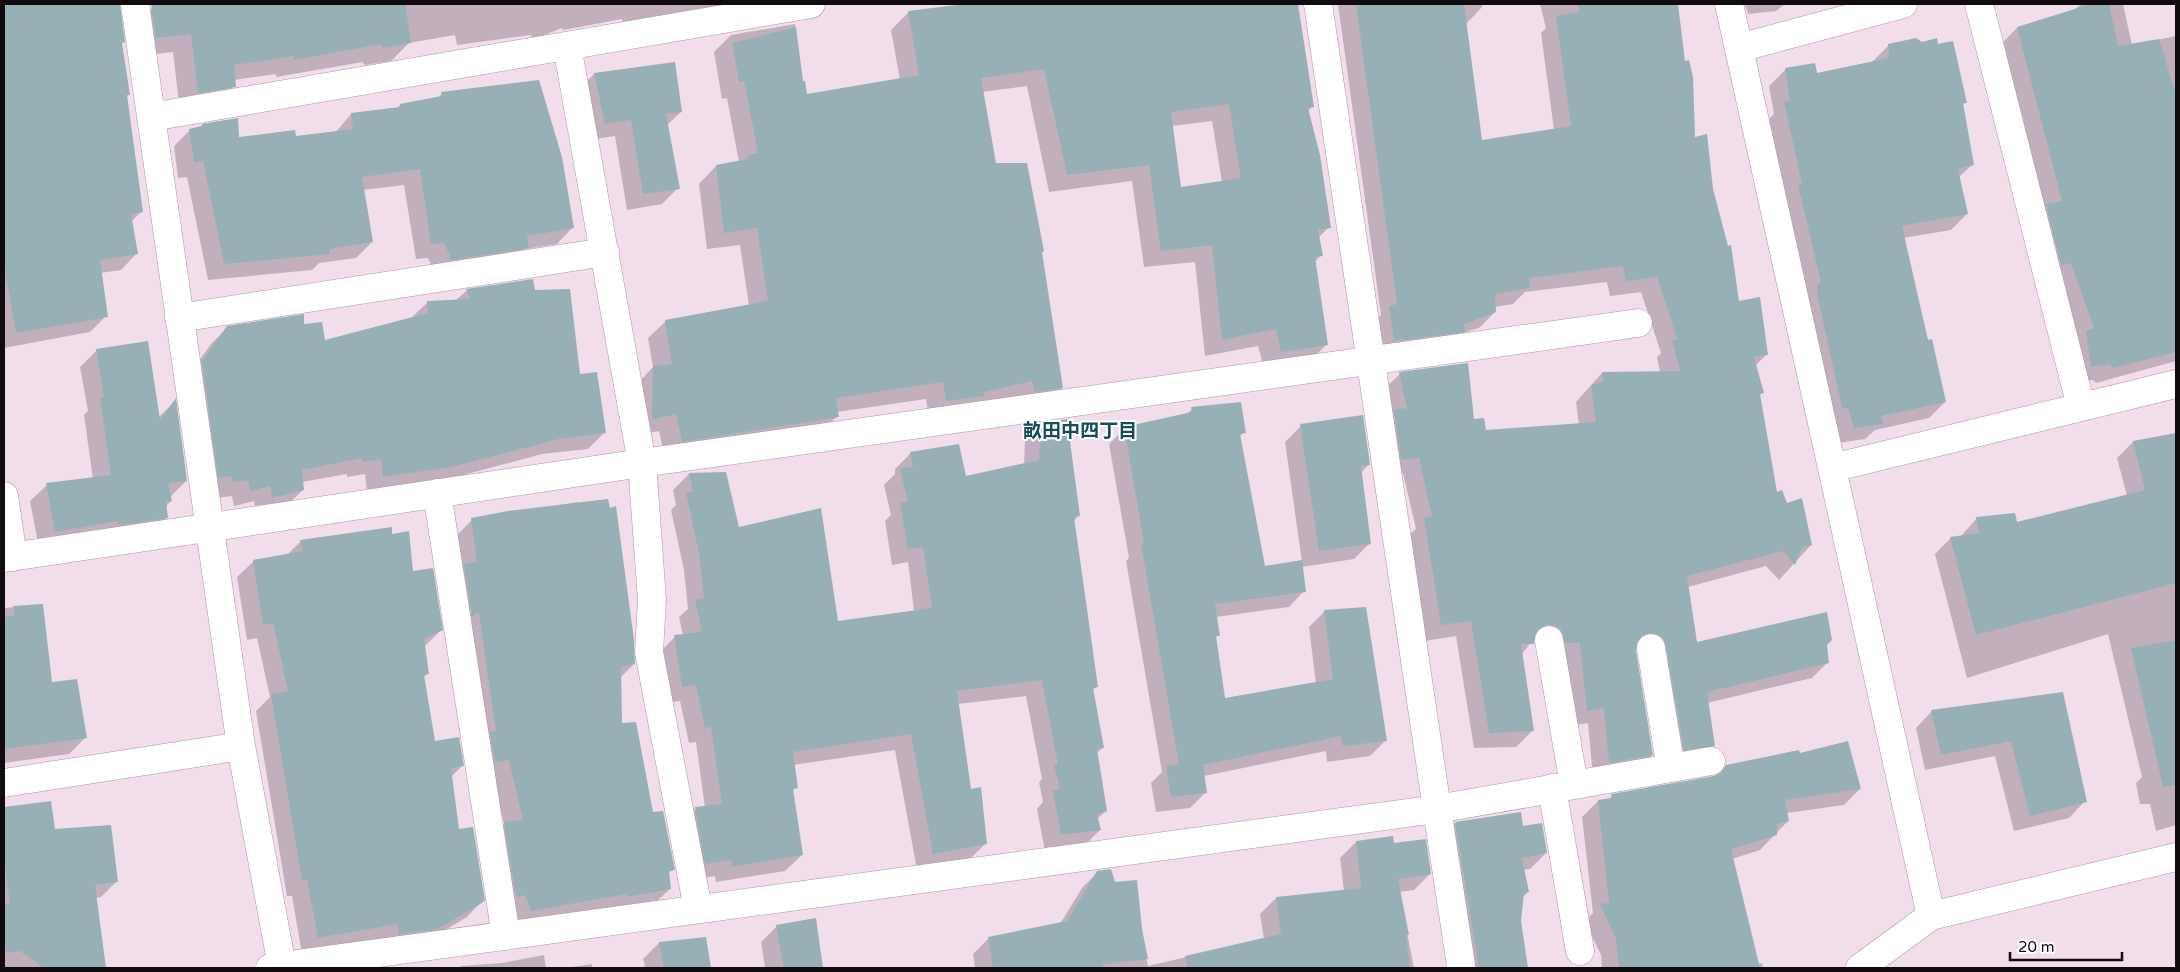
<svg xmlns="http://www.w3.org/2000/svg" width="2180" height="972" viewBox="0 0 2180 972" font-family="'Varela Round','Noto Sans JP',sans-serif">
<rect width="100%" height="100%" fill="#f2ddeb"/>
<path fill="#0003" fill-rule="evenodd" d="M4,4H115L123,42L121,44L129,94L126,97L141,212L131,222L136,254L121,270L100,273L106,316L90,332L4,348Z
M159,4H778L623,26L622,19L563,30L562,28L532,40L531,35L457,45L455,35L409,43L391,61L364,65L363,62L276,77V74L234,80V86L216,105L180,111L173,52L138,56L133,26L152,8L159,7Z
M975,4H977L978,9L1017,4H1113L1114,7L1133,4H1297L1312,107L1308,111L1329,227L1318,238L1321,255L1315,262L1326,345L1309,362L1264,368L1258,346L1205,356L1195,262L1144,267L1132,181L1049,192L1027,86L982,92L994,164L1041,253L1062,388L1044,405L929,418L926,399L837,412V416L820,434L665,458L659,431L635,436L636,385L653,367L648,338L666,321L749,306L740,245L707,249L699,184L716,166L739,162L727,98L722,99L714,52L731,35L795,24L802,83L806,96L900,80L891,30L908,13ZM1212,121L1222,182L1180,189L1172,126Z
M1338,4H1482V7L1466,24L1481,141L1554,130L1541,33L1546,28L1540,4H1678L1677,5L1694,139L1712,189L1738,302L1766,355L1755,366L1762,393L1759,396L1776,493L1811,545L1779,580L1766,566L1688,587L1696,644L1825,645L1828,662L1812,678L1707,703L1713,746L1697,762L1668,765L1641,649H1635L1652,755L1636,771L1593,778L1588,723L1572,726L1538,641L1533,640L1522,654L1532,731L1516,747L1474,748L1456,636L1425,641L1409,535L1416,529L1403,473L1386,476L1384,389L1400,374L1473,421L1485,431L1579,425L1576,402L1602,373L1660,372L1657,357L1661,353L1641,292L1610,296L1607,282L1525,292L1513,304L1495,307V312L1479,328L1379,357L1373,323L1381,315Z
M1745,4H1785L1776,11L1748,14Z
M2084,4H2123L2132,45L2176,36V361L2096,383L2093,380L2076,382L2001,44L2017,28L2074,10L2080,5Z
M1922,44L1937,46L1966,102L1962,106L1973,164L1958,178L1967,214L1951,230L1903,238L1928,341L1945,402L1929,418L1875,430L1865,439L1838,443L1768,120L1774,114L1769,86L1785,70L1814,64L1816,75L1872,62L1889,45Z
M594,74L681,112L667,125L678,188L662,204L627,210L615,136L589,140L578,90Z
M442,93L573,227L557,244L526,249L511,264L436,275L428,258L416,259L404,185L363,190L372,242L356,258L319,263L312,270L208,280L187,177L178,178L174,146L190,130L200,128L202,125L238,139L294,137L336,132L351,114L397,108L400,105L438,98Z
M532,280L534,292L579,375L604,433L588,449L542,454L434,483L367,492L365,474L347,477V474L302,482L303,490L286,506L256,513L254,501L234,506L232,496L217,498L186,379L211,344L227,328L302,326L324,342L411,318L428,302L456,300L466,291Z
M97,350L159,417L175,401L186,481L170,497L171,501L166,506L167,517L150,534L39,548L30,501L47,485L93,479L84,415L88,411L80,367Z
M1192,409L1244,432L1239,437L1264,567L1302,562L1285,442L1301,426L1369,464L1361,473L1370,543L1354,559L1302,567L1304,591L1289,607L1216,617L1218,635L1215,639L1224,700L1316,684L1309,627L1325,611L1386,740L1370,756L1327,762L1326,751L1204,776L1206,792L1190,808L1156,812L1151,783L1162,772L1126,561L1129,558L1109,444L1125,428L1186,415Z
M1042,424L1079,515L1073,522L1096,687L1093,690L1103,747L1097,753L1106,811L1097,819L1100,830L1084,846L1045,851L1037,809L1043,802L1039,782L1042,779L1026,696L958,704L970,790L985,844L969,860L917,870L895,750L793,765L796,787L792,792L802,855L785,871L716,882L715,876L689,880L679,825L695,809L705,808L696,742L689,743L680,701L666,703L659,653L675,637L683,635L679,617L688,609L684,570L671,510L676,505L673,490L689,474L725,473L738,528L837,622L914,611L908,562L892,565L885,521L891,515L884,485L895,474V469L911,453L965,478L1024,465L1025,440Z
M2176,434V825L2156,831L2150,804H2140L2136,783L2142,777L2108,634L1967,678L1935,554L1951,538L1961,536L1977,518L2016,524L2127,496L2117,458L2133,442Z
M578,502L634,664L620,678V724L673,869L668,874L670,889L653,905L515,926L489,840L504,824L493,775L456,536L472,520Z
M391,536L441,630L425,646L428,673L423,678L434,742L462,766L451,777L458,830L483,900L467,917L437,935L302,954L292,896H287L256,711L270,697L257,638L247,640L237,577L254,561L287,555L301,541Z
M42,605L51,684L85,738L69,754L4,763V608Z
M2062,693L2085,801L2069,818L2014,831L1995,756L1925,770L1916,728L1932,711Z
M1799,755L1860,789L1844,805L1787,813L1788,821L1760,850L1732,859L1757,964L1762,963L1763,968H1602L1601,955L1585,921L1593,913L1582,817L1598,801L1608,800L1612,796L1716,777L1726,766Z
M50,802L54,830L117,881L101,897L95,898L105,968H6L4,966V808Z
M1455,823L1522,828L1546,853L1530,869L1523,870L1528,892L1523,897L1520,921L1527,968H1460L1439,839Z
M1356,842L1393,845L1430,874L1414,890L1399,892L1414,968H975L973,954L989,938L1060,924L1082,888L1098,872L1114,884L1140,929L1148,966L1264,939L1260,914L1276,898L1344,891L1340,858Z
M815,919L822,968H765L761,942L777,926Z
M705,938L710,968H642L645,966L643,959L659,943Z
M544,955L546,968H459L461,966L502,963Z
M592,964V968H566Z"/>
<path fill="#96b0b6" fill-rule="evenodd" d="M4,4H120L125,42L122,43L130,95H127L143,212L131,214L138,254L100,260L108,317L16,333L4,264Z
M151,4H405L411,43L382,48L381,44L294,60V56L234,65L236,87L198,93L191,34L156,38Z
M965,4H1298L1314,107L1308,108L1320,155L1331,228L1318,230L1323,256L1315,257L1328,345L1281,352L1276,329L1222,340L1212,245L1161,251L1149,165L1067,175L1044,69L981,78L996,163H1027L1044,251L1042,252L1063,388L1035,392L1032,381L984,392V396L946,401L943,382L836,398L839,417L682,442L676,414L652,420L653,366L672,364L665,320L768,301L757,228L724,233L716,165L748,159V155L758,153L744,81L739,82L732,43L796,27L803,81H805L807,94L919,75L908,11ZM1229,104L1241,178L1181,187L1171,112Z
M1356,4H1464L1482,140L1571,126L1556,16L1580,12L1578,4H1678L1685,61L1689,60L1693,77L1695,137L1707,134L1713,189L1728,246L1731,245L1739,301L1760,297L1768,355L1754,357L1764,393L1760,394L1777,492L1782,490L1787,503L1802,498L1812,545L1802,547L1795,565L1783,551L1687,576L1697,642L1827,612L1832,640L1827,645L1829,663L1707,692L1715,746L1684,750L1666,645L1663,638L1657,634L1648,633L1641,636L1637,642L1636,651L1653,755L1609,763L1604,708L1587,711L1580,643H1565L1561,630L1554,625H1547L1539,628L1535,634L1534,644H1521L1534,731L1489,733L1471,621L1441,625L1424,518L1432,517L1419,458L1401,460L1394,410L1407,408L1399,372L1468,363L1474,419L1484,418L1486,430L1596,422L1591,385L1603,382L1602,372L1680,371L1672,340L1677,339L1657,277L1626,281L1623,266L1529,278L1530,288L1495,294L1496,312L1464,324L1465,332L1394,341L1389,306L1397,304Z
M2091,4H2109L2118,46L2159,39L2176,95V352L2113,368L2109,364L2091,367L2086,331L2094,328L2071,263L2061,265L2046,204L2062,201L2017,27Z
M1916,38L1922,42L1937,38L1938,44L1953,41L1967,103H1963L1974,165L1958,169L1968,214L1902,226L1928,340L1932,339L1946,402L1881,416L1883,424L1854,428L1848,408H1842L1817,293V285L1821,282L1798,185L1802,184L1784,102L1790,101L1785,68L1815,63L1817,73L1889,58L1888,44Z
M675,62L682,112L666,114L680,189L643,194L631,120L605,124L594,73Z
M539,80L562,157L574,228L527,236L529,248L452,260L444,243L431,244L420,169L362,177L373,242L329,249L330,254L224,264L203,161L194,162L189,129L202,126V124L238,118L239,137L295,130L296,136L353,129L351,113L400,107V104L442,96L441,92Z
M533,279L535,290L570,289L580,374L597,372L606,433L559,439L451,467L383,477L381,459L363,462L362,458L302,470L304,490L272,498L270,486L250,491L248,480L233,482L232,476L218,478L202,361L227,326L304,314V324L322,322L325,340L428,313L427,301L470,299L466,289Z
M148,341L160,420L176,398L187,481L168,483L172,501L166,502L168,518L119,525L118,521L55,532L46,483L111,475L100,397H104L96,349Z
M1241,402L1246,433L1240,434L1265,566L1302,560L1306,592L1215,604L1220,636H1216L1225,698L1333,679L1324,610L1366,607L1387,741L1343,746L1341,736L1203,765L1207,793L1171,797L1166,766L1179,764L1141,544L1144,543L1124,427L1192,412L1191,407Z
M1363,415L1370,465L1361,466L1371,544L1319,551L1300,424Z
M1067,419L1080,516L1074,517L1098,687L1093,688L1104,748L1097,749L1107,811L1097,814L1101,830L1061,835L1053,791L1060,788L1054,765H1058L1042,680L957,691L971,789L981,787L987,844L933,854L911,734L793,752L798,788L793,789L803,855L732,867L731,860L705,864L695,807L722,804L711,727L705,728L696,685L682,687L674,635L702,632L695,600L704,598L699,553L686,493L693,492L689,473L726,472L739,527L821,508L838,621L932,608L923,547L908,549L900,503L908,502L900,468L913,467L910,452L959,444L966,476L1039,460L1041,423Z
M2176,433V583L1976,635L1950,537L1979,533L1976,517L2015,513L2017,522L2145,490L2133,441Z
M608,499L610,508L616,506L634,640L635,664L621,667L622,723L636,722L653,812L663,811L675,870L669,871L671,889L627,897L626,894L531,911L525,895L516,897L504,822L523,820L509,760L495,762L490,732L496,731L479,613L472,616L464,564L477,562L471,518L508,511Z
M392,527V534L409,531L413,571L433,568L443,630L424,639L429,674L424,675L435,741L459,737L464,766L451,768L459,829L473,827L485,901L438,929L399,934L397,924L318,938L307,880H302L271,694L288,691L273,623L263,625L253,560L303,551L300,540Z
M43,604L52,682L77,679L87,738L4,749V617L15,615L13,606Z
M2176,640V785L2163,787L2131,648Z
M2063,692L2087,802L2030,816L2011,741L1941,755L1931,710Z
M1848,741L1861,789L1785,800L1789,821L1777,824V835L1731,849L1760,968H1619L1616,939L1600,904L1609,903L1598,800L1612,798L1611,794L1714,776L1721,773L1726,765L1799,750L1800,753Z
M51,801L55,829L111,825L118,882L95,885L106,968H44L20,951L6,953L4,935V904L10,903L4,859V807Z
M1521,812L1523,826L1542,823L1547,853L1522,858L1529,892L1524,893L1521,921L1528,968H1479L1455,822Z
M1393,836L1394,843L1426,839L1431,874L1398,879L1409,935H1406L1410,968H1187L1185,956L1281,934L1276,897L1361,888L1356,841Z
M1111,869L1115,882L1137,880L1142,929L1148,959L1103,964V968H993L988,937L1067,921L1097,871Z
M816,918L823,968H784L776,925Z
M706,937L711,968H664L659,942Z"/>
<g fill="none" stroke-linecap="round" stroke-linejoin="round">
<defs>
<path id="street" d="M135,4L241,746L282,966L270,968
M1729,4L1832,468L2176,384
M1979,4L2081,407
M567,46L642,463L652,600L649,652L698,909
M1739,48L1903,4
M151,117L811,4
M179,318L605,252
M1832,468L1931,916
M437,493L506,936
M4,496L13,557
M4,558L642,463L1638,323
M1549,640L1574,785
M1651,648L1671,768
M4,783L241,746
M1552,788L1580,951
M1461,965L1437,809L1711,761
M283,968L282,966L1437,809L1318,4
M1860,968L1931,916L2176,857"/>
</defs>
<use href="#street" stroke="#ab98a6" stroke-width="29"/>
<use href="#street" stroke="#fff" stroke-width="28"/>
</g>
<g text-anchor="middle" stroke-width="4" stroke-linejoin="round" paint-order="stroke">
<g font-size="19" font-weight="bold" fill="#154e5a" stroke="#fff">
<text x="1080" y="437">畝田中四丁目</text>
</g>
</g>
<rect width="2180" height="972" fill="none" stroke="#110a0f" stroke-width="10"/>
<path d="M2010 952v8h112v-8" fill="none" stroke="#110a0f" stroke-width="2.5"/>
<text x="2018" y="952" font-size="15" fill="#110a0f" stroke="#ffffff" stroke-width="4" paint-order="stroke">20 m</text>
</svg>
